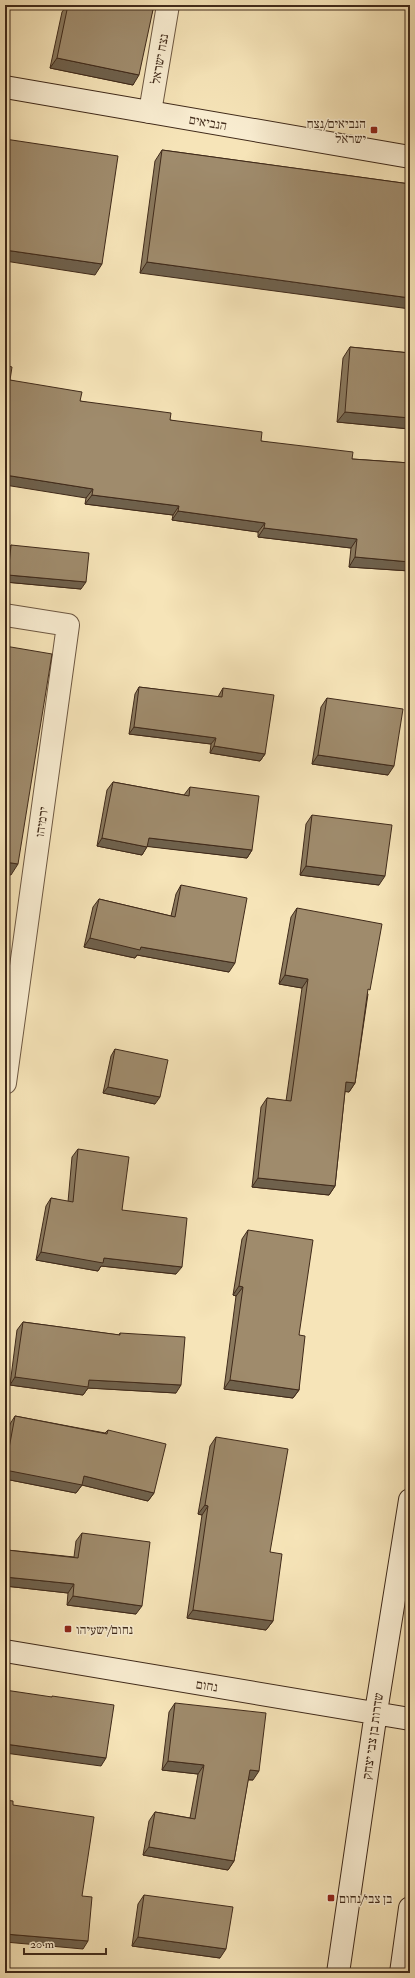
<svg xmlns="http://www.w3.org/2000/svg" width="415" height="1978" viewBox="0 0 415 1978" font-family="'IM FELL Double Pica','Frank Ruhl Libre',serif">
<rect width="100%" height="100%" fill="#f6e4b8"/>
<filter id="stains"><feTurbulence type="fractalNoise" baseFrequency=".005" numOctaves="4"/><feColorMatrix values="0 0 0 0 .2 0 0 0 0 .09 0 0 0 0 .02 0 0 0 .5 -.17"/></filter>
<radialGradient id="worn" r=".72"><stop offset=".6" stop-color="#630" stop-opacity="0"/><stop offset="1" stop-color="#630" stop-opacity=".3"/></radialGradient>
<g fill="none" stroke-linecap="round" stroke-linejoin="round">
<defs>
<path id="street" d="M150,112L168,5
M5,615L68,625L5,1083"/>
<path id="secondary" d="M5,87L410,157
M5,1651L410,1719
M338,1973L376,1712L410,1500
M401,1973L410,1908"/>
</defs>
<use href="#street" stroke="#6e5842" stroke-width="24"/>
<use href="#secondary" stroke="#402a1a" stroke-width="24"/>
<use href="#street" stroke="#f9edd1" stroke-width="22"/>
<use href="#secondary" stroke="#f9edd1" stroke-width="22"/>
</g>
<path fill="#89785d" stroke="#402a1a" d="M67,5H154L133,85L50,68L62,12Z
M410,54V103H407L409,55Z
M162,150L410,184L140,273L155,161Z
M350,347L410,353V429L337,422L343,358Z
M10,380L80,401L170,420L261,441L352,459L410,463V571L349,567L351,548L258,537V532L172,520L173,515L85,504L86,498Z
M11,545L81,589L5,582V567L6,552Z
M410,647V661H407Z
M139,687L218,697L219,695L223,688L265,754L260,761L210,753L211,744L129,734L135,694Z
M327,698L388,775L312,764L321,707Z
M113,782L184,795L190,787L252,850L247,858L147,846L142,855L97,846L107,790Z
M312,815L379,885L300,875L306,824Z
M181,885L229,972L137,955L135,958L84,947L93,907L99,899L171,916L176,894Z
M297,908L368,994L355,1083L349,1092L345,1091L335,1186L329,1195L252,1187L261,1107L267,1098L286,1101L302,988L279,984L291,917Z
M115,1049L155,1104L103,1093L111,1056Z
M78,1149L122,1210L176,1274L101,1266L98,1271L36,1260L46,1206L51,1198L68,1202L72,1157Z
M248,1230L299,1335V1390L293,1398L224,1389L236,1296L233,1295L242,1239Z
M23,1322L119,1335L120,1333L176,1393L88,1388L83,1395L10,1385L17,1330Z
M15,1416L105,1433L108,1430L154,1493L148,1501L82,1485L76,1493L5,1479V1447L10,1424Z
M216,1437L270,1552L273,1621L266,1630L187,1618L202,1515L198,1514L210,1446Z
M82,1533L136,1614L67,1605L68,1593L5,1586V1554L7,1550L74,1557L76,1541Z
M175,1703L253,1780H248L234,1861L228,1870L143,1855L149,1821L155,1812L190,1818L198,1774L162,1770L169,1712Z
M144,1895L220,1958L132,1946L138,1904Z"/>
<path fill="#6f614c" stroke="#402a1a" d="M57,58L139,75L133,85L50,68Z
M410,98V103H407Z
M5,250L102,264L95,275L5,261Z
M147,262L410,298V309L140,273Z
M345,412L410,418V429L337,422Z
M5,475L93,489L86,498L5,485Z
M92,495L179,506L173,515L85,504Z
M178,511L265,523L258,532L172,520Z
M264,528L357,539L351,548L258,537Z
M355,557L410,562V571L349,567Z
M8,575L86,582L81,589L5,582V579Z
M409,657H410V661H407Z
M134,727L216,738L211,744L129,734Z
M214,746L265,754L260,761L210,753Z
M318,755L394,766L388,775L312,764Z
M102,838L147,847L142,855L97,846Z
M149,838L252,850L247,858L143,846Z
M5,862L18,864L11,875L5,874Z
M306,866L385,876L379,885L300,875Z
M90,938L141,947L235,963L229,972L137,955L135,958L84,947Z
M285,975L308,979L302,988L279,984Z
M346,1082L355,1083L349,1092L340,1091Z
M108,1087L160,1097L155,1104L103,1093Z
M258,1178L335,1186L329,1195L252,1187Z
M41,1252L104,1258L182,1267L176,1274L101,1266L98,1271L36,1260Z
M239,1286L243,1287L236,1296L233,1295Z
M15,1377L89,1380L181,1385L176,1393L88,1388L83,1395L10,1385Z
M230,1380L299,1390L293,1398L224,1389Z
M5,1470L84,1476L154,1493L148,1501L82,1485L76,1493L5,1479Z
M205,1505L208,1506L202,1515L198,1514Z
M5,1577L74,1584L68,1593L5,1586Z
M73,1596L142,1606L136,1614L67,1605Z
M193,1610L273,1621L266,1630L187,1618Z
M5,1744L106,1758L101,1766L5,1753Z
M168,1761L204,1765L198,1774L162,1770Z
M250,1770L259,1771L253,1780L244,1779Z
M149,1847L234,1861L228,1870L143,1855Z
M5,1934L88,1941L83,1949L5,1942Z
M138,1937L226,1949L220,1958L132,1946Z"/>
<path fill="#9f8b6c" stroke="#402a1a" d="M68,5H154L139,75L57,58Z
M5,139L118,156L102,264L5,250Z
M162,150L410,184V298L147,262Z
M350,347L410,353V418L345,412Z
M5,365L12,367L10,380L82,392L80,401L171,413L170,420L262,432L261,441L353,452L352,459L410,463V562L355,557L357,539L264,528L265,523L178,511L179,506L92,495L93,489L5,475Z
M11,545L89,553L86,582L8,575Z
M5,646L52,654L18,864L5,862Z
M139,687L222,697L223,688L274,695L265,754L214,746L216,738L134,727Z
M327,698L403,709L394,766L318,755Z
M113,782L189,796L190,787L259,796L252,850L149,838L147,847L102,838Z
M312,815L392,825L385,876L306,866Z
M181,885L247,898L235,963L141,947L140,950L90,938L99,899L175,917Z
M297,908L382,924L370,990L368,989L355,1083L346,1082L335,1186L258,1178L267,1098L291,1101L308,979L285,975Z
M115,1049L168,1060L160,1097L108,1087Z
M78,1149L129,1157L122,1210L187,1218L182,1267L104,1258L103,1263L41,1252L51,1198L73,1202Z
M248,1230L313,1240L299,1335L305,1336L299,1390L230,1380L243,1287L239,1286Z
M23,1322L120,1335V1333L185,1337L181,1385L89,1380L88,1387L15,1377Z
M15,1416L107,1434L108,1430L166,1444L154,1493L84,1476L82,1485L5,1470Z
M216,1437L288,1449L270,1552L282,1554L273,1621L193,1610L208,1506L205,1505Z
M82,1533L150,1542L142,1606L73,1596L74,1584L5,1577L7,1550L78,1558Z
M5,1690L52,1697V1696L114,1705L106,1758L5,1744Z
M175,1703L266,1713L259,1771L250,1770L234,1861L149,1847L155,1812L195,1819L204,1765L168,1761Z
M5,1800L13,1801V1805L94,1817L82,1896L92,1897L88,1941L5,1934Z
M144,1895L233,1907L226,1949L138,1937Z"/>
<g fill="#8f2418" stroke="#f9edd1" stroke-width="1.5">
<rect x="370" y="126" width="8" height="8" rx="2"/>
<rect x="64" y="1625" width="8" height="8" rx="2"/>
<rect x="327" y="1894" width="8" height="8" rx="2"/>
</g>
<g text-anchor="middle" stroke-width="3" stroke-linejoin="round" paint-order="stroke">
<g font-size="13" fill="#402a1a" stroke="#f9edd1">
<text transform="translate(159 59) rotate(-80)" y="5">נצח ישראל</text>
<text transform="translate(208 122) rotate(10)" y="5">הנביאים</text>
<text transform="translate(41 822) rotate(-82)" y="5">ירמיהו</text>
<text transform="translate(207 1685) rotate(9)" y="5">נחום</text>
<text transform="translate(372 1736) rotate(-82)" y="5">שדרות בן צבי יצחק</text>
</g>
<g font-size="13" fill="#402a1a" stroke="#f9edd1" text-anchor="start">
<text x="366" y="128" text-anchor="end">הנביאים/נצח<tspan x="366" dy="15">ישראל</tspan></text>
<text x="76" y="1634">נחום/ישעיהו</text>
<text x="339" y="1903">בן צבי/נחום</text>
</g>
</g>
<rect width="415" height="1978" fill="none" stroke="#f6e4b8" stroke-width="20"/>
<rect x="6" y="6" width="403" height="1966" fill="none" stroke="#402a1a" stroke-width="2"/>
<rect x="10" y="10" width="395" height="1958" fill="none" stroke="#402a1a"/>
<path d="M24 1948v6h82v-6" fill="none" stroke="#402a1a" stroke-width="2"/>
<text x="30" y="1948" font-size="12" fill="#402a1a" stroke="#f9edd1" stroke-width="3" paint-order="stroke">20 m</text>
<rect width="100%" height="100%" filter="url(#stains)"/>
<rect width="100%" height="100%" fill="url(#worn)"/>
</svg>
